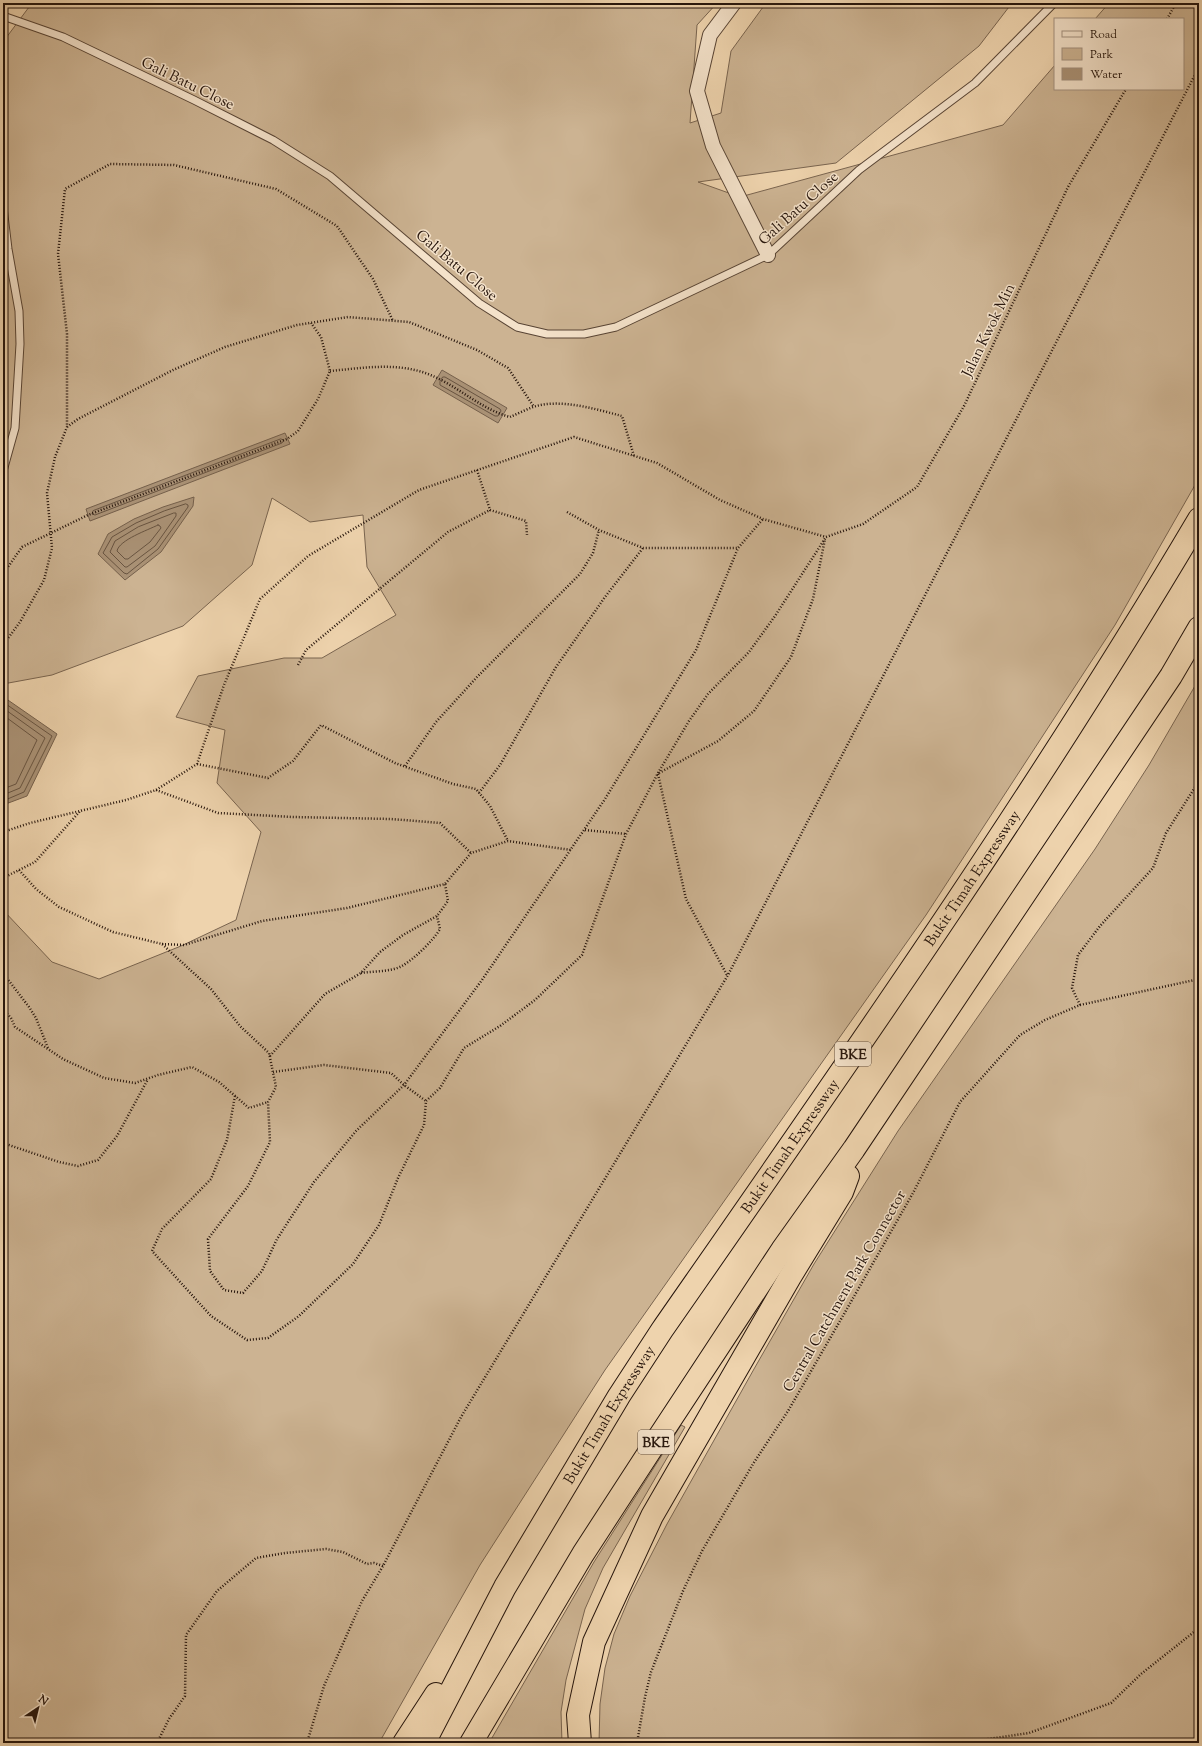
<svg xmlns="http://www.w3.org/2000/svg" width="1202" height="1746" viewBox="0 0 1202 1746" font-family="'Sorts Mill Goudy',serif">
<rect width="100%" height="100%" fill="#eed3ad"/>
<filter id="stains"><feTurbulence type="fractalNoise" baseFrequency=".005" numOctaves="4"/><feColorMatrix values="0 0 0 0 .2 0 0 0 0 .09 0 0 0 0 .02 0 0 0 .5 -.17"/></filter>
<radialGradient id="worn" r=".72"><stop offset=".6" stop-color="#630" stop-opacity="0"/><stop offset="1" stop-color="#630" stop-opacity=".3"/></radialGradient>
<path fill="#ccb392" stroke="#79644f" d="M32,3H484L495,5L501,3H717L697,25L690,123L721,113L731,51L766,3H1012L979,46L836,163L698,182L740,197L1003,125L1055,65V89H1183V19H1095L1109,3H1199V478L1115,625L926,915L605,1370L480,1565L379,1743H3V910L52,962L99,979L181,946L236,920L261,832L217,783L225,730L176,717L198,676L284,658H322L396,615L367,567L363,515L310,522L272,498L252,565L183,626L52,675L3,684V42Z
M1199,679V1743H599L600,1704L605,1668L614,1634L630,1596L667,1524L754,1369L814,1264L898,1131L1095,849L1149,765Z
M681,1425L685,1427L603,1568L585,1609L566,1680L561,1712L562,1743H489L594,1562Z"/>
<path fill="#aa9276" stroke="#75604c" d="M442,370L507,408L498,423L433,385Z
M285,433L290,444L90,521L86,509Z
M194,497L193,506L161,552L125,580L98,554L108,534L134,519L163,507Z
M5,698L57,734L27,796L3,805V701Z"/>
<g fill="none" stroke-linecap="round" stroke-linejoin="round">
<path stroke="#685441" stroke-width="1" d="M443,377H445L500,409L501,411L498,416H495L440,385V382Z
M281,439L284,440L282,443L95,515L92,514L93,511Z
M186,504L188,505V507L158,549L127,574L124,573L103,553L112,537L136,523L164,511Z
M174,513H176V516L155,546L127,567H125L110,552L115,541L138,527Z
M158,525L160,526L161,528L150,542L128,559H125L117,551C119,540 148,530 158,525Z
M3,702L52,736L24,792L3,801
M3,708L45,738L20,788L3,795
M3,715L37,740L16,784L3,789"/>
<defs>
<path id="lane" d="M3,16L63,37L194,100L273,140L330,176L479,303L517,327L547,334H584L616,327L768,255L859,170L975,83L1054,3
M3,207L8,249L19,311L20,344L15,428L3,471"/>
<path id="street" d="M734,3L710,35L697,91L713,146L768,255"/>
<g id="highway">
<path d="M404,1743L436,1694"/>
<path id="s1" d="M424,1743L505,1587L619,1396L662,1330C847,1064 1034,798 1199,519"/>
<path d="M471,1743L583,1554L657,1440L782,1250L854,1149L1171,676L1199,628"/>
<path d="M580,1743L578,1715L594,1642L652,1516L790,1277L842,1192L848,1176"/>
</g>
</defs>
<use href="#lane" stroke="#584434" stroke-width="9"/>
<use href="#street" stroke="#584434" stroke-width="16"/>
<use href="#highway" stroke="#26150c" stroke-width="24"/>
<path stroke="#26150c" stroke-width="2.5" stroke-dasharray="1 2" stroke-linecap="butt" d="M1167,19L1176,3
M330,371C362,368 397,362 428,374C457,385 480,409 510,417C517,414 525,410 533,407C560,398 595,409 622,416L634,456
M67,427L78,419L173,370L225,347L297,325L348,317L409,322L477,350L508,368L534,407
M477,470L490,510L526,521L527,535
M567,512L599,530L643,548H738
M826,537L863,524L917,487L964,406L1068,187L1126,89
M3,574L22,547L51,533L88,515L287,439L298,431L318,399L330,371L321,337L311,323
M3,645L20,622L44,580L52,548L47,493L55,457L67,427V334L58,254L65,189L110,164L174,165L276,189L337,226L373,279L393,321
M298,665L306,650L448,532L490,510
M197,764L268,778L293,761L321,725L395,763L453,784L476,789L490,806L508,841
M405,766L436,722L477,677L580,574L593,553L599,530
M659,773L718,741L754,711L791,657L813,599L825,539
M658,774L686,899L727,975
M156,790L218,813L293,817L391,819L440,823L471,853
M479,793L500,765L556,667L605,597L643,548
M585,830L626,834
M3,832L30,823L126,800L156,790L197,764L224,685L260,599L308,556L419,490L574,437L657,463L720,500L763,519L826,537
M19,870L36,889L59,907L113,932L162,944L211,989L240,1026L269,1053L276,1087L268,1102L270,1142L248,1186L208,1239L210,1271L224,1290L243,1293L262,1271L277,1239L314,1182L356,1131L404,1085L482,980L605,799L696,650L738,548L763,519
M3,878L35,862L81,810
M162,944L184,945L262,921L347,908L445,884L471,853L508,841L571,850
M3,973L29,1007L36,1018L48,1048
M361,973C374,971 390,972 402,966C414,959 433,941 440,929L437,916
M1080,1005L1072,988L1078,955L1100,926L1153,868L1166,833L1199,781
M3,1009L11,1018L15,1027L63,1059L104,1078L135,1083L158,1075L192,1067L219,1082L249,1108L268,1102
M270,1056L325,994L361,973L380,952L403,935L437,916L448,901L445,884
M273,1072L324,1065L391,1073L404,1085L426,1101
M235,1096L227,1140L211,1179L162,1229L152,1251L211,1316L247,1340L268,1338L299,1316L353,1264L379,1225L398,1178L424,1125L426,1101L440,1088L464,1048L500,1026L535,1000L582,955L626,834L658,773L689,721L708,694L749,652L775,616L826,537
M3,1143L59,1162L78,1166L98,1160L117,1136L148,1079
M157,1743L169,1719L185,1696L186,1635L217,1591L256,1558L285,1553L326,1549L343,1552L367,1564L374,1563L383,1566
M307,1743L324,1686L362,1601L383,1566L461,1417L728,975L1199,67
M637,1743L645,1697L651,1672L683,1591L702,1551L753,1464L788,1411L844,1314L913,1193L960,1102L1020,1035L1045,1020L1080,1005L1199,979
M961,1743L1029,1733L1111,1703L1141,1674L1199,1628"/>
<use href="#lane" stroke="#f4e2ca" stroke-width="7"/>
<use href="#street" stroke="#f4e2ca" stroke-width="14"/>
<use href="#highway" stroke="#eed3ad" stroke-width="22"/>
</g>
<g text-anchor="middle" stroke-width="3" stroke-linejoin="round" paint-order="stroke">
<g fill="#f4e2ca" stroke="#645245" stroke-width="1">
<rect x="835" y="1042" width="36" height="24" rx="3"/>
<rect x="638" y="1430" width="36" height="24" rx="3"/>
</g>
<g font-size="14" font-weight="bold" fill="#26150c">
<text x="853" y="1059">BKE</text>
<text x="656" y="1447">BKE</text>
</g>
<g font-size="15" fill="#26150c" stroke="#f4e2ca">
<text transform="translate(188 83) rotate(26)" y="5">Gali Batu Close</text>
<text transform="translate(798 208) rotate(-42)" y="5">Gali Batu Close</text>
<text transform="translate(457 265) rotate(40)" y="5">Gali Batu Close</text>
<text transform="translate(988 330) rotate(-64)" y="5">Jalan Kwok Min</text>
<text dy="5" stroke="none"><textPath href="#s1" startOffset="1025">Bukit Timah Expressway</textPath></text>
<text dy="5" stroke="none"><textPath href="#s1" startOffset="701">Bukit Timah Expressway</textPath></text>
<text transform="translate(844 1291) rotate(-60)" y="5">Central Catchment Park Connector</text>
<text dy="5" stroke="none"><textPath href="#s1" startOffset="377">Bukit Timah Expressway</textPath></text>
</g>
</g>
<rect width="1202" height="1746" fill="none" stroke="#eed3ad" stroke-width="16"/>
<rect x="4" y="4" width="1194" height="1738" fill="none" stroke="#26150c" stroke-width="2"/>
<rect x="8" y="8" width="1186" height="1730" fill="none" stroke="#26150c"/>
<rect x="1054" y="18" width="130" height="72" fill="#f4e2ca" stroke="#a2907e"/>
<rect x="1062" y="31" width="20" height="6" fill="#f4e2ca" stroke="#a2907e"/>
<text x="1090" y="38" font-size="12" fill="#26150c">Road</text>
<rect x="1062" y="48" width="20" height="12" fill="#ccb392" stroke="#a2907e"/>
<text x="1090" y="58" font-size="12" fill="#26150c">Park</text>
<rect x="1062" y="68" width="20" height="12" fill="#aa9276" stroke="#a2907e"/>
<text x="1090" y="78" font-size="12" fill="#26150c">Water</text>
<g transform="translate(38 1708) rotate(35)" stroke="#f4e2ca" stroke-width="3" paint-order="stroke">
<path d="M0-3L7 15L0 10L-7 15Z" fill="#26150c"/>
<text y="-6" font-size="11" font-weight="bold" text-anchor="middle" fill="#26150c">N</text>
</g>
<rect width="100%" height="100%" filter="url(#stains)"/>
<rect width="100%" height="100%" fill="url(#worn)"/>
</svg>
